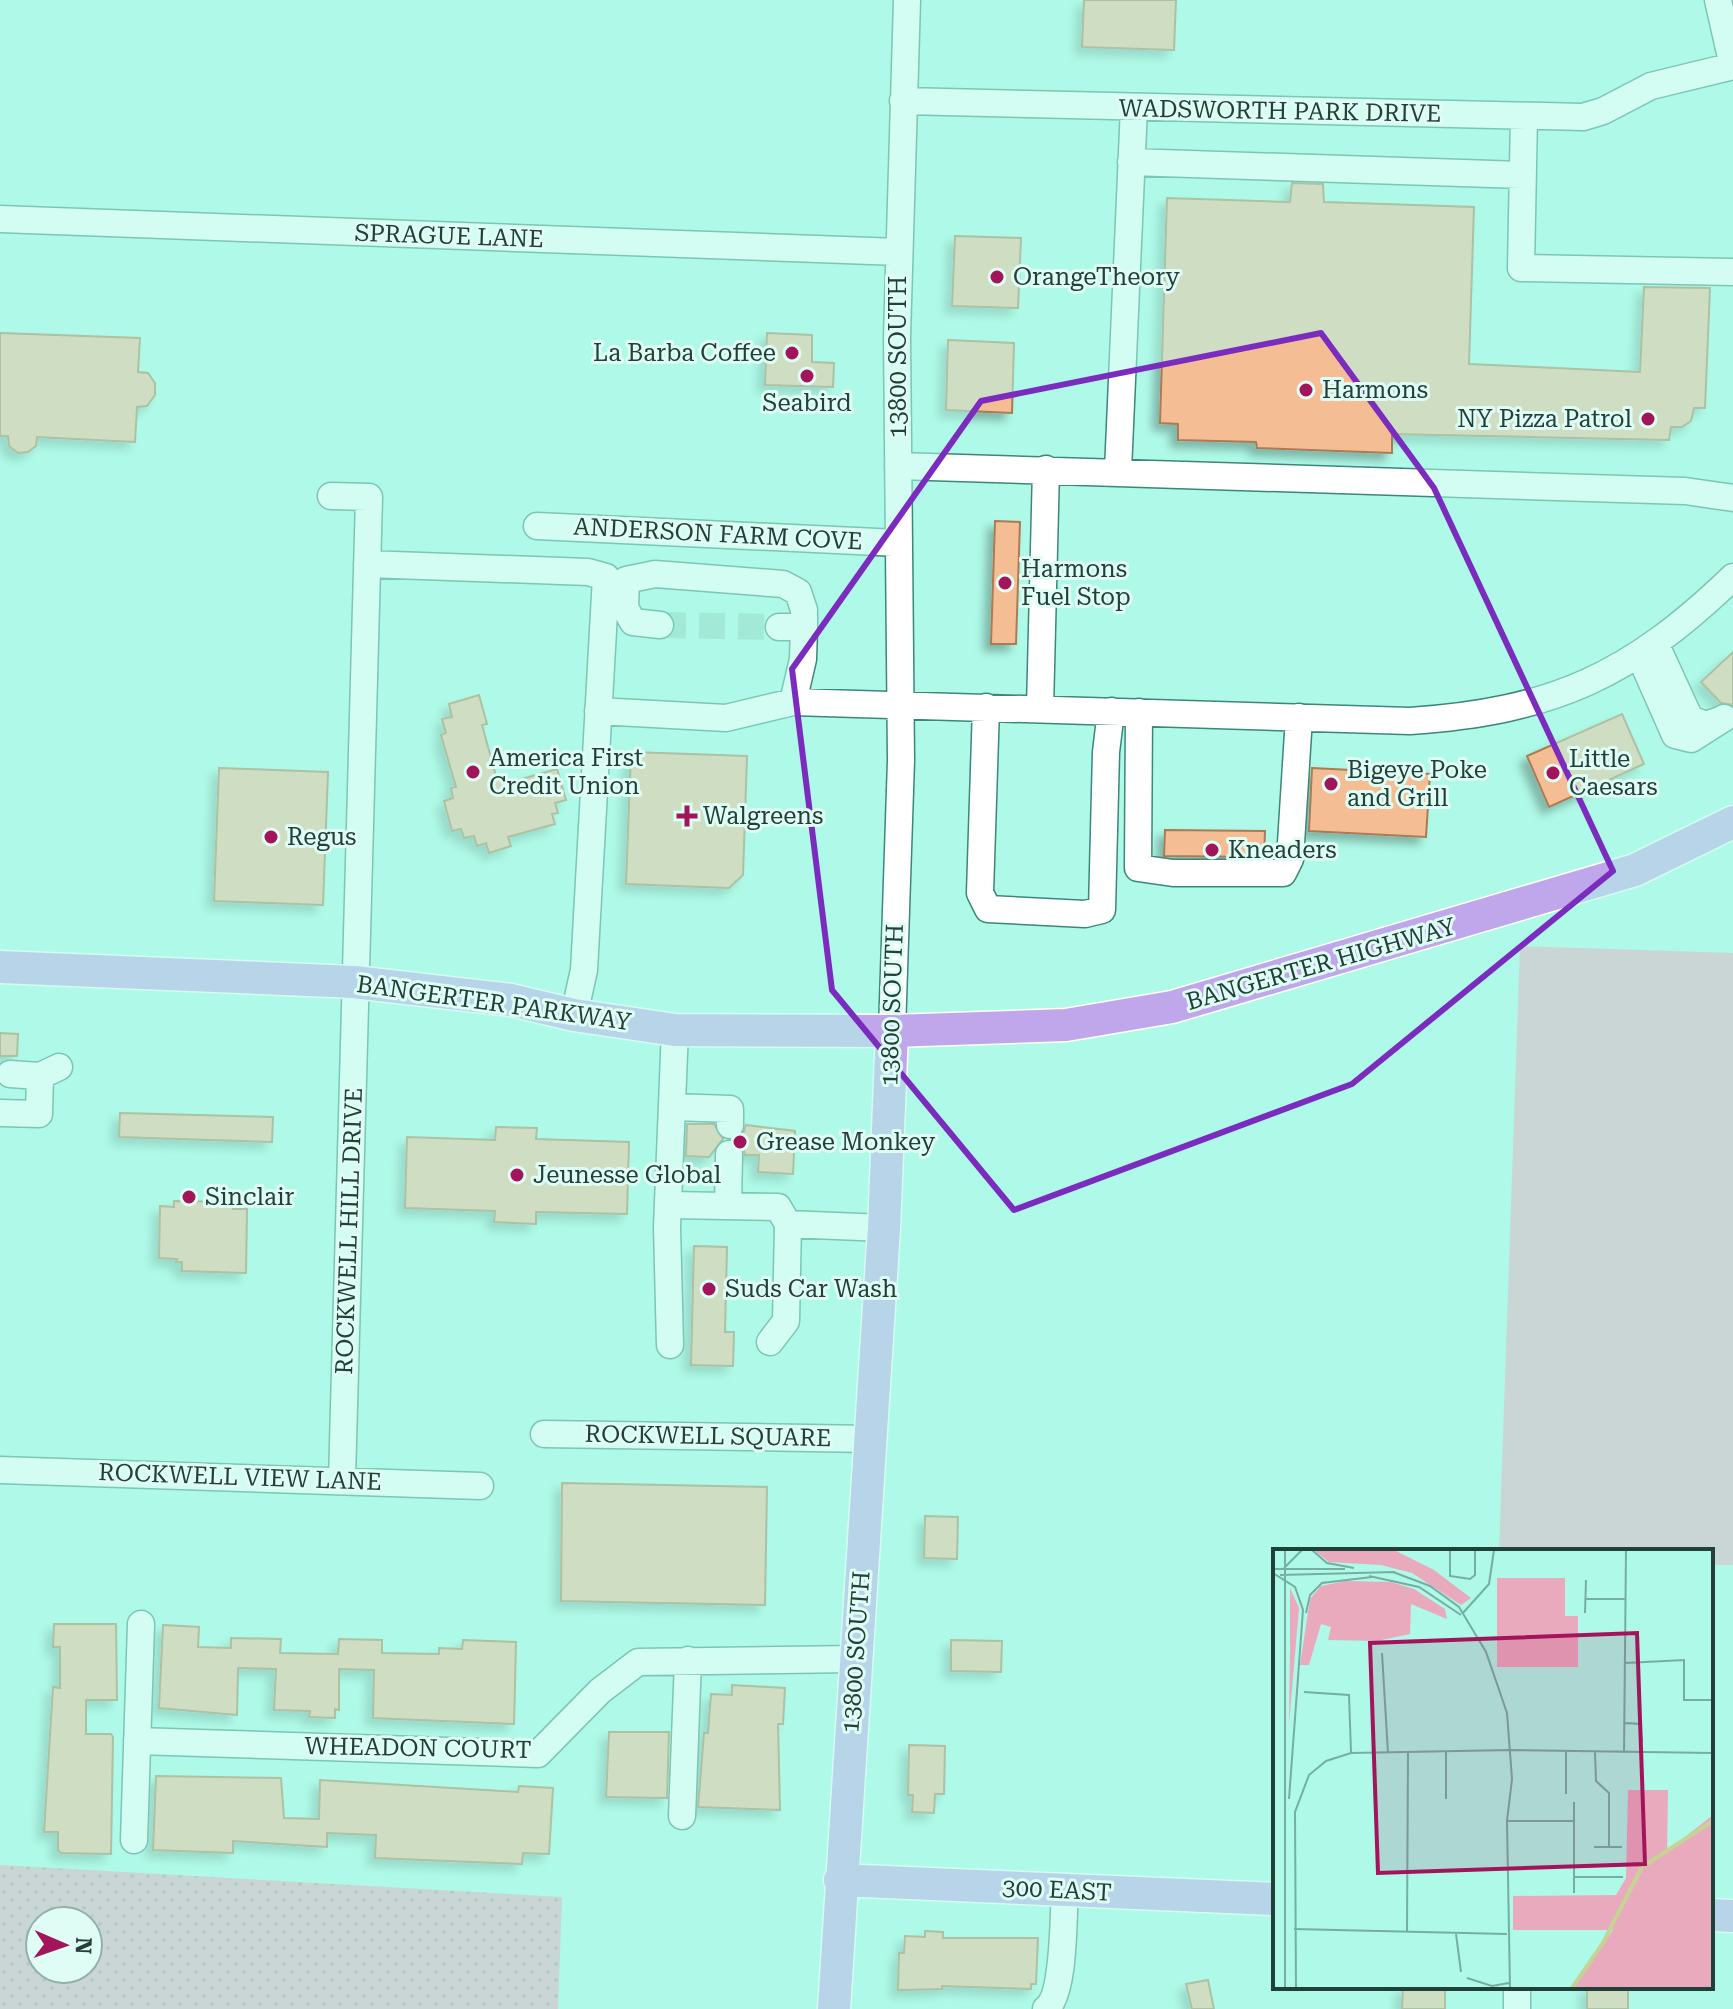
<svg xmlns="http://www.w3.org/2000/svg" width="1733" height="2009" viewBox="0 0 1733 2009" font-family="'Roboto Serif',serif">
<defs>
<pattern id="park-dots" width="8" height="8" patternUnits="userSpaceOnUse" patternTransform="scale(2)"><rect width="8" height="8" fill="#eaaabe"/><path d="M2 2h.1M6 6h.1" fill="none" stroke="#bd8c9b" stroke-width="1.8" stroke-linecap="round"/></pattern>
<filter id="shadow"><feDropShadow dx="-7" dy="7" stdDeviation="4" flood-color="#0004"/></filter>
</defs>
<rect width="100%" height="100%" fill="#aef9e7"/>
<path fill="#eaaabe" d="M1520,946L1733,953V1565H1711V1551H1499Z"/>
<path fill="url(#park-dots)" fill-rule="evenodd" d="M0,1865L562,1897L558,2009H0ZM40,1921H88V1969H40Z"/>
<path fill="#f5bd94" stroke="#aa7b56" stroke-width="2" filter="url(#shadow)" d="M1084,0H1176L1174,50L1082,47Z
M1292,183L1323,184L1324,202L1474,207L1469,364L1640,372L1644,287L1710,288L1705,408H1694L1691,421L1682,427H1671L1669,440L1392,434V453L1257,448L1256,442L1178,440V424L1160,423L1167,198L1290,202Z
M955,236L1021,238L1018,308L952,306Z
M0,333L140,338L138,372L148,373L155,383V395L147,406L137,407L135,442L37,437L36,446L28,452L18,453L9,446L8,436H0Z
M767,333L812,335V362L834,363L833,387L765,385Z
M948,340L1014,343L1012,413L946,410Z
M995,521L1020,522L1016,644H991Z
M1733,652V705L1721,703L1701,682Z
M479,695L487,724L482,725L496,776L501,775L504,784L557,769L566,800L555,803L558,813L552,814L555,824L508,837L511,846L489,853L486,843L477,846L474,836L464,838L461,829L452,831L444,801L453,798L451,788L456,787L441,735L446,733L442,719L452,717L449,704Z
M1622,714L1644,764L1549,807L1527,756Z
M631,752L747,756L743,875L729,888L626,884Z
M219,768L328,772L323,905L214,901Z
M1312,768L1430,774L1426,837L1309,831Z
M1165,830L1265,831L1264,857L1164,856Z
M0,1033L18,1034L17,1056H0Z
M120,1113L273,1117L272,1142L119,1137Z
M687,1124H714L723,1139L709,1157L686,1156Z
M746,1125L795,1131L793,1174L758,1172L759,1155H745L743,1146L735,1140L743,1134Z
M496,1127L537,1128L536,1139L629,1142L627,1214L536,1212V1224L494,1222L495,1211L405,1208L407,1137L495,1140Z
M174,1201L233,1202V1209H247L246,1273L182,1271V1262H176L177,1259L159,1258L160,1206L174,1207Z
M694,1246L727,1247L725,1332H734L733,1366L691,1365Z
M562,1483L767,1487L765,1605L561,1601Z
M925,1516L958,1517L957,1559L924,1558Z
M54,1624H116L117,1700H86V1734H111L113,1737L111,1854L61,1853L58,1850V1832H44L53,1687L60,1688V1647H53Z
M163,1625L199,1627L198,1647L231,1648V1638L281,1639L280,1653L338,1654L339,1639L382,1640V1653L439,1654V1648L462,1649L463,1640L516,1642L514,1724L373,1718L374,1670L339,1669V1710L335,1709V1718L309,1717L310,1711L274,1710L276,1669L238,1668L237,1715L159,1708Z
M951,1640L1002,1641L1001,1672L951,1671Z
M732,1685L785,1688L783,1724H778L780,1810L698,1807L704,1733H708L711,1694L732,1695Z
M609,1732H669L667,1798L606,1797Z
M909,1745L945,1746L944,1794H935L934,1813L912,1812L913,1795H908Z
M156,1776L281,1778L284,1818L319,1819L320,1780L518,1792L519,1786L553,1788L549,1854L523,1853L522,1864L375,1858L376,1835L327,1833V1847L233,1841V1853L153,1850Z
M925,1931L943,1932V1938H1038L1036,1984H1031V1989L942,1986V1989L898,1990L899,1953H904L905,1936L925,1937Z
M1208,1980L1214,2009H1192L1186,1984Z
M1403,1987H1445V2009H1402Z
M1587,1987H1628V2009H1587Z"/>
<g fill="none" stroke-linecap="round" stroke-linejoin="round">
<path stroke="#92d4c4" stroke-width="26" stroke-dasharray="26 13" stroke-linecap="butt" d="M660,625L779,627"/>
<defs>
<path id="minor" d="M903,101L1583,117L1603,111L1651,86L1733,66L1718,0
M1524,116L1521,268L1733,272
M1131,162L1522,175
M0,219L899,252
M898,466L1685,491L1733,498
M1118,471L1134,107
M331,496L369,497L342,1480
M537,526L898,543
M367,564L588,572L606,577L584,970L574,1015
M660,625L633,622L625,608L626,580L655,574L783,584L798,592L804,610V627H779
M1656,645L1690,719L1706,725L1723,719
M1640,656L1675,735L1691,739L1724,718
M793,702L803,659L804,627
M986,707L980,893L988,909L1085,914L1102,910L1106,752L1111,711
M1040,708L1046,469
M598,711L726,718L793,702L1410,721C1554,711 1630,676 1733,577
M1139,712L1138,868L1173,873H1283L1290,859L1299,717
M892,1031L901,760L897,337L907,0
M10,1074L40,1076L59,1067
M673,1107L730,1109V1125
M0,1113L39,1114L40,1076
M671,1205L778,1207L788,1224L884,1228
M728,1206L729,1154
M770,1342L786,1321L788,1224
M670,1345L667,1227L675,1030
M544,1434L871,1439
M0,1470L480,1486
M137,1741L538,1754L600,1691L638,1662L855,1659
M682,1816L688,1660
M134,1840L141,1624
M1517,1987V2009
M1046,2009C1065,1994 1063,1916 1065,1890"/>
<path id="major" d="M0,967L354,982L511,1000L574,1015L675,1030L892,1031L1066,1025L1172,1007L1635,870L1733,822
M840,1880L1275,1899
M1711,1915L1733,1916
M834,2009L884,1228L892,1031"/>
</defs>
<use href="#minor" stroke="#3c8778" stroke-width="29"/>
<use href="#major" stroke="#fff" stroke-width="35"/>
<use href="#minor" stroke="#fff" stroke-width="26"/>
<use href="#major" stroke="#c0a7ec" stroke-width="32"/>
</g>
<path d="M0 0H1733V2009H0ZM1321,333L1434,488L1613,871L1352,1084L1014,1210L832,990L792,669L981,401Z" fill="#aef9e7" fill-opacity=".55" fill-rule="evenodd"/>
<path fill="none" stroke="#7b2cbf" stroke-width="6" stroke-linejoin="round" d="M1321,333L1434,488L1613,871L1352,1084L1014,1210L832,990L792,669L981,401Z"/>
<g fill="#a3155b" stroke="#dffcf5" stroke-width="3">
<circle cx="997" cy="277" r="8"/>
<circle cx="792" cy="353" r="8"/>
<circle cx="807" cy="376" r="8"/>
<circle cx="1306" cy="390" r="8"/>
<circle cx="1648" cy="419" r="8"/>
<circle cx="1005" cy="583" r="8"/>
<circle cx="473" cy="772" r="8"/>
<circle cx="1553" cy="773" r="8"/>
<circle cx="1331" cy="784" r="8"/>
<path d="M683 804h8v8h8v8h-8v8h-8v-8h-8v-8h8z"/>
<circle cx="271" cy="837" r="8"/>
<circle cx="1212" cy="850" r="8"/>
<circle cx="740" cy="1142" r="8"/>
<circle cx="517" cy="1175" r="8"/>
<circle cx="189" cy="1197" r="8"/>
<circle cx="709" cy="1289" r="8"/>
</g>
<g text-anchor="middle" stroke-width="6" stroke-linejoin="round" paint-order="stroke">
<g font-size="24" fill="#214039" stroke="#dffcf5">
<text transform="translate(1280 111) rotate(1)" y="8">WADSWORTH PARK DRIVE</text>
<text transform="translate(449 236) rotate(2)" y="8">SPRAGUE LANE</text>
<text transform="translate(898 357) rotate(-90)" y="8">13800 SOUTH</text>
<text transform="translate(718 534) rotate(3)" y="8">ANDERSON FARM COVE</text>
<text transform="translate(1321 964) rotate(-16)" y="8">BANGERTER HIGHWAY</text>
<text transform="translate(494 1003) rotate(8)" y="8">BANGERTER PARKWAY</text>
<text transform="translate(892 1005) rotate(-88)" y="8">13800 SOUTH</text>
<text transform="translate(349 1231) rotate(-88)" y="8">ROCKWELL HILL DRIVE</text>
<text transform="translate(708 1436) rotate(1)" y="8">ROCKWELL SQUARE</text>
<text transform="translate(240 1477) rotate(2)" y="8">ROCKWELL VIEW LANE</text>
<text transform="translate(856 1652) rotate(-86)" y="8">13800 SOUTH</text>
<text transform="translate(418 1748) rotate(1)" y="8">WHEADON COURT</text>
<text transform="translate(1057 1890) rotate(3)" y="8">300 EAST</text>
</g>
<g font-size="24" fill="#214039" stroke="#dffcf5" text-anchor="start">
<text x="1013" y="285">OrangeTheory</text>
<text x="776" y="361" text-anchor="end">La Barba Coffee</text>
<text x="1322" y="398">Harmons</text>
<text x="807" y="411" text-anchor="middle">Seabird</text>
<text x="1632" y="427" text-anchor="end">NY Pizza Patrol</text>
<text x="1021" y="577">Harmons<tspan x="1021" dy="28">Fuel Stop</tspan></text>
<text x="489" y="766">America First<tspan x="489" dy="28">Credit Union</tspan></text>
<text x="1569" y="767">Little<tspan x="1569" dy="28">Caesars</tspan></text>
<text x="1347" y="778">Bigeye Poke<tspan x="1347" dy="28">and Grill</tspan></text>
<text x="703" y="824">Walgreens</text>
<text x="287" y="845">Regus</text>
<text x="1228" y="858">Kneaders</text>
<text x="756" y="1150">Grease Monkey</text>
<text x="533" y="1183">Jeunesse Global</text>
<text x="205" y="1205">Sinclair</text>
<text x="725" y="1297">Suds Car Wash</text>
</g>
</g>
<g transform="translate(1273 1549)">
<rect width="440" height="440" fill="#aef9e7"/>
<path d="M41,1H121L161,21L198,49L188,56L139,24L108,16L56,13ZM224,29H292V67H305V118H224ZM73,32L118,33L141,40L172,60L174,70L138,55L137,85L104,92L55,91L58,78L48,75L36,116H27L37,50L48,37ZM17,39L26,59L16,175L17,99Z" fill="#eaaabe"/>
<path d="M355,241H395L394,302L440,266V439H300L340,381H240V347L343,346L353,329Z" fill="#eaaabe"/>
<path fill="none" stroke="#c5d394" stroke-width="4" d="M299,439L330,394L369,318L440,272"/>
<path fill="none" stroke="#76afa1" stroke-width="2" d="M12,1V439M39,1L54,14L81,19M177,1V27L197,30L202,26V1M11,19L29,1M0,20H72M120,23L157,37L186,58L213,103L234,164L239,230L234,272L237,439M0,24L22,38L30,61L16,250M7,26L122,23M96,27L146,38L188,66M313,50H352M33,64L37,46L49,34L99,28M312,64L313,31M189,65L216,35L221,1M109,104L115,204M352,114L411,111V151H440M31,143L76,146L78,204M352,174L367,175L369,193M238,201L440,204M293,202V245M322,203L323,232L336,244V298M351,204L353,1M173,250V202M301,253V344M234,272H300M321,298H349M301,328H350M21,380L234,385M134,383L135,203M183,385L188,423M194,429L219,437L236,434M23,439L22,263L36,226L53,212L78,204L238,201"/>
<path fill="#a3155b" fill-opacity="0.15" stroke="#a3155b" stroke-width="4" d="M364,84L372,315L105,324L97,94Z"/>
<rect width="440" height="440" fill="none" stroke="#214039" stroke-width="4"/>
</g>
<g transform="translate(64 1945) rotate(92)"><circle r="38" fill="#dffcf5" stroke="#93b1aa" stroke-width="2"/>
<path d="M0-6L14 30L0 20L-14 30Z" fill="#a3155b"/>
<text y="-12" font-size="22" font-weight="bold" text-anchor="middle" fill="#214039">N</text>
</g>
</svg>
